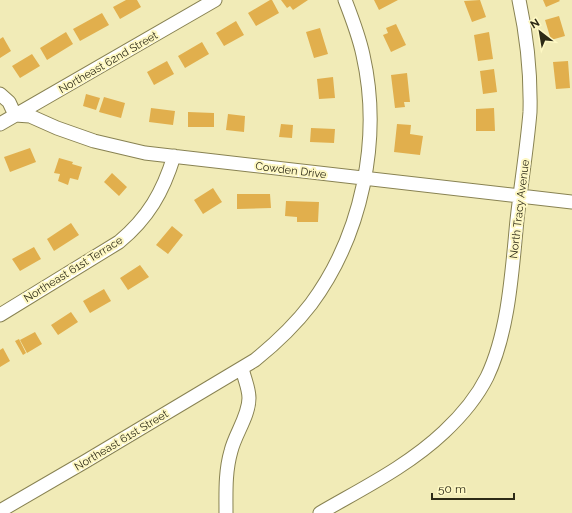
<svg xmlns="http://www.w3.org/2000/svg" width="572" height="513" viewBox="0 0 572 513" font-family="Raleway,sans-serif">
<rect width="100%" height="100%" fill="#f1ebb7"/>
<path fill="#e1af4d" d="M126,0H137L141,7L120,19L113,7Z
M270,0H272L279,13L256,26L248,13Z
M281,0H308L293,10L290,6L287,8Z
M374,0H398L379,10Z
M480,0L486,17L472,22L464,1Z
M543,0H559L560,1L546,7Z
M102,13L109,25L80,41L73,29Z
M559,16L565,36L551,40L545,20Z
M236,21L244,35L224,46L216,33Z
M396,24L406,45L391,52L383,35L388,33L386,28Z
M320,28L328,54L314,58L306,32Z
M66,32L73,44L47,60L40,48Z
M489,32L493,59L478,61L474,35Z
M3,37L11,51L0,58V39Z
M202,42L209,54L185,68L178,56Z
M32,54L40,66L20,78L12,66Z
M167,61L174,74L154,85L147,72Z
M568,61L570,88L556,89L553,62Z
M494,69L497,92L483,94L480,71Z
M407,73L410,102H404L405,107L395,108L391,75Z
M333,77L335,98L319,99L317,79Z
M86,94L100,98L96,110L83,106Z
M104,97L125,103L121,118L99,112Z
M151,108L175,111L173,125L149,122Z
M494,108L495,131H476V109Z
M188,112L214,113V127H188Z
M228,114L245,116L244,132L226,130Z
M281,124L293,125L292,138L279,137Z
M397,124L411,125L410,134L423,136L420,155L394,152Z
M311,128L335,129L334,143L310,142Z
M30,148L36,162L10,172L4,157Z
M59,158L73,162L72,164L82,167L78,180L70,178L68,185L58,181L60,174L54,173Z
M112,173L127,187L119,196L104,182Z
M213,188L222,202L203,214L194,200Z
M237,194H270L271,208L237,209Z
M286,201L319,202L318,222H297V217L285,216Z
M71,223L79,235L54,251L47,239Z
M172,226L183,235L168,254L156,245Z
M34,247L41,259L20,271L12,259Z
M140,265L149,277L128,290L120,278Z
M104,289L111,301L90,313L83,301Z
M71,312L78,322L58,335L51,325Z
M35,332L42,344L27,353L20,340Z
M19,339L26,353L23,355L15,341Z
M3,348L10,361L0,367V350Z"/>
<g fill="none" stroke-linecap="round" stroke-linejoin="round">
<defs>
<path id="street" d="M0,94L9,102L15,115L30,116L57,128L94,141L145,153L572,202
M0,124L215,0
M0,315L119,242C148,218 163,192 174,156
M0,511L86,461L255,360C276,343 295,325 311,304C362,235 382,139 363,55C359,36 352,18 345,0
M226,513C226,492 225,472 231,451C235,434 249,416 249,398C249,388 244,378 242,368
M320,513C363,488 408,466 444,432C460,417 477,397 487,377C509,331 512,270 517,220C521,184 527,148 530,112C531,73 527,37 519,0"/>
</defs>
<use href="#street" stroke="#888252" stroke-width="15"/>
<use href="#street" stroke="#fff" stroke-width="13"/>
</g>
<g text-anchor="middle" stroke-width="4" stroke-linejoin="round" paint-order="stroke">
<g font-size="11" fill="#2d2a16" stroke="#fef8c4">
<text transform="translate(108 62) rotate(-30)" y="4">Northeast 62nd Street</text>
<text transform="translate(291 170) rotate(7)" y="4">Cowden Drive</text>
<text transform="translate(519 209) rotate(-83)" y="4">North Tracy Avenue</text>
<text transform="translate(73 269) rotate(-32)" y="4">Northeast 61st Terrace</text>
<text transform="translate(121 440) rotate(-31)" y="4">Northeast 61st Street</text>
</g>
</g>
<g transform="translate(540 32) rotate(329)" stroke="#fef8c4" stroke-width="3" paint-order="stroke">
<path d="M0-3L7 15L0 10L-7 15Z" fill="#2d2a16"/>
<text y="-6" font-size="11" font-weight="bold" text-anchor="middle" fill="#2d2a16">N</text>
</g>
<path d="M432 493v6h82v-6" fill="none" stroke="#2d2a16" stroke-width="2"/>
<text x="438" y="493" font-size="12" fill="#2d2a16" stroke="#fef8c4" stroke-width="3" paint-order="stroke">50 m</text>
</svg>
